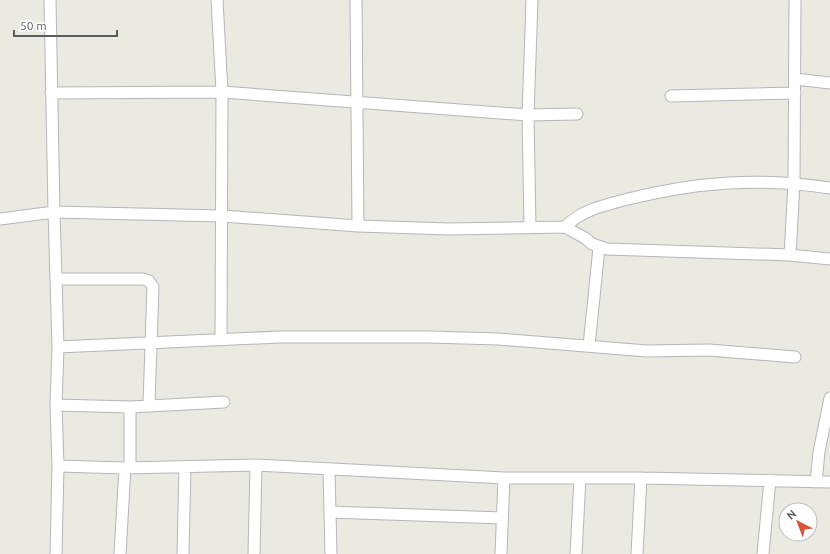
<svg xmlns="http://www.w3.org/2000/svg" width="830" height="554" viewBox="0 0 830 554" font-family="Ubuntu,sans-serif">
<rect width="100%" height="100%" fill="#ebeae1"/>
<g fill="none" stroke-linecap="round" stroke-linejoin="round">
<defs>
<path id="street" d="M50,0L54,212L58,347L56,405L58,466L56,554
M217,0L222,92L221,339
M356,0L358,226
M795,79L830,83
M51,93L222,92L528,115L577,114
M671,96L795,93
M0,219L54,212L222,216L358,226L449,229L565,227L585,238L592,244L607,249L790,255L830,259
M565,227C581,210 605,205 628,199C697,182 760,177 830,188
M530,228L528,115L532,0
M790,255L794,183L795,0
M57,279H143L149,281L153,287L149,404
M589,346L599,248
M58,347L279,337H430L498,339L647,351L709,350L795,357
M56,405L130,407L224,402
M130,407V468
M58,466L125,468L256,465L504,478H641L830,482
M329,470L331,554
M816,482L819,452L830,398
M330,512L502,518
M120,554L125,468
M183,554L185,467
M254,554L256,465
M501,554L504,478
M576,554L580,478
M637,554L641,478
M763,554L770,480"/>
</defs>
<use href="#street" stroke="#b4b6bb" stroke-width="13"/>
<use href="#street" stroke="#fff" stroke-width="11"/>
</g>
<g transform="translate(798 522) rotate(318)"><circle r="19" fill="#ffffff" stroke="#bdbec0"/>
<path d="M0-3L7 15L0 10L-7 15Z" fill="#d9533a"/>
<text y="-6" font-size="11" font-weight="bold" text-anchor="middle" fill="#5a5c61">N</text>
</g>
<path d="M14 30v6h103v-6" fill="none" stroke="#5a5c61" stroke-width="2"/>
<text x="20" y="30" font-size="12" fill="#5a5c61" stroke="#ffffff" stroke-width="3" paint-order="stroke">50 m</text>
</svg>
